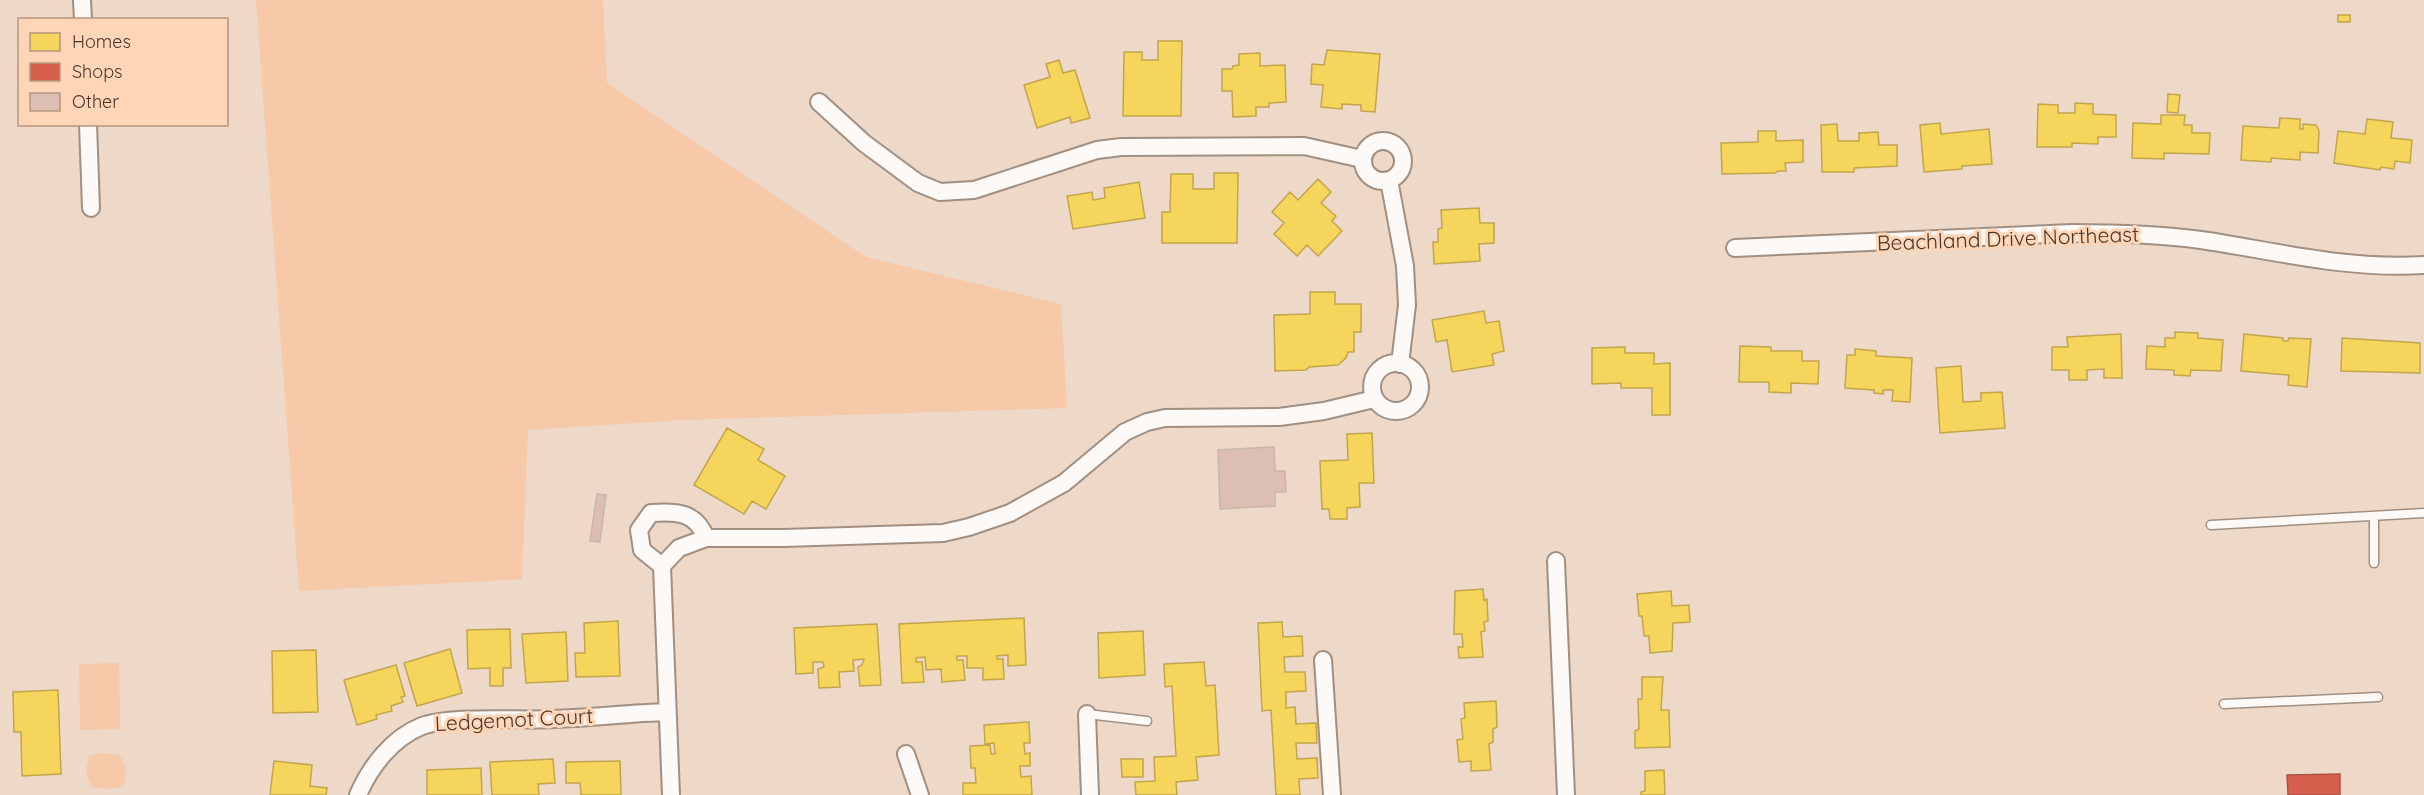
<svg xmlns="http://www.w3.org/2000/svg" width="2424" height="795" viewBox="0 0 2424 795" font-family="Quicksand,sans-serif">
<rect width="100%" height="100%" fill="#eed8c7"/>
<path fill="#f6c9a8" d="M256,0H603L607,83L866,257L1061,304L1067,408L682,420L528,430L522,579L299,591Z
M119,663L120,729L80,730L79,664Z
M97,753L119,755C125,762 128,778 123,786L109,789L91,787L86,771L89,756Z"/>
<path fill="#f6d55c" stroke="#c2a54c" stroke-width="1.5" d="M2338,15H2350V22H2338Z
M1158,41H1182L1181,116H1123L1124,52H1142V60H1158Z
M1327,50L1380,54L1375,112L1361,111V105L1342,104V109L1321,107L1323,85L1311,84L1312,64L1324,65Z
M1260,53V66L1285,65L1286,102L1269,103V107H1256V116L1233,117L1232,91H1222V69H1232L1233,66L1239,65V54Z
M1059,60L1063,73L1075,70L1090,118L1071,123L1070,117L1037,128L1024,85L1050,77L1046,64Z
M2168,94L2180,95L2178,113L2167,112Z
M2075,103L2093,104V114L2116,115V137H2098V144L2072,143V147H2037L2038,104L2058,105V113H2075Z
M2161,115H2185L2184,125H2192V133H2210L2209,154L2164,153V159L2132,158L2133,123L2161,124Z
M2280,118L2300,119V129H2303V124L2316,125L2319,131L2318,153L2300,152V160L2271,158V162L2241,160L2243,126L2279,128Z
M2367,119L2393,122L2391,138L2412,140L2410,163L2395,161L2394,169L2381,167L2380,170L2334,163L2338,131L2365,134Z
M1940,123L1941,134L1989,129L1992,164L1962,166V169L1924,172L1920,125Z
M1837,124L1838,141H1859V133L1878,132L1879,145H1897V166L1854,168V172H1822L1821,125Z
M1758,131H1776V141L1803,140V162L1785,163L1786,171H1778L1775,173L1722,174L1721,143L1758,142Z
M1214,173H1238L1237,243H1162V212H1170L1171,174H1193V189H1214Z
M1318,179L1331,192L1321,203L1336,216L1332,221L1342,231L1318,256L1307,245L1297,256L1274,234L1284,223L1272,212L1290,192L1298,200Z
M1139,182L1145,218L1073,229L1067,196L1092,192L1093,200L1105,198L1104,188Z
M1479,208L1480,223H1494V243L1479,244L1480,261L1434,264L1433,242H1438V229L1442,228L1441,210Z
M1310,292H1335V304H1361V332H1354V352H1348L1346,358L1338,365L1309,367L1306,370L1275,371L1274,315L1310,314Z
M1484,311L1486,323L1499,321L1504,351L1492,354L1494,365L1452,372L1447,340L1436,342L1432,320Z
M2175,332L2198,333V338L2223,340L2221,371L2191,370L2190,376L2174,375V370L2146,369L2147,346L2165,347V338H2175Z
M2121,334L2122,378H2104V369L2087,370V380H2069V370H2052V347H2068L2067,337Z
M2244,334L2283,338V341H2288L2289,338L2311,339L2307,387L2288,385L2289,375L2241,371Z
M2342,338L2420,343V373L2341,371Z
M1740,346L1771,347V351H1802V361H1819L1818,384L1791,383V393L1769,392V382H1739Z
M1625,347V353H1654V364L1670,363V415H1652V388H1621V383L1592,384V348Z
M1855,349L1876,351V356L1912,358L1910,402L1892,401L1893,390H1883V394L1874,393V390L1845,388L1847,355H1855Z
M1961,366L1963,402L1981,401V393L2002,392L2005,428L1940,433L1936,368Z
M727,428L764,449L758,460L785,476L766,509L752,501L744,514L694,485Z
M1372,433L1374,483H1359L1360,507L1347,508V519H1330L1329,509H1322L1320,461L1348,460L1347,434Z
M1483,589L1484,600L1487,599L1488,621L1484,622L1485,631L1481,632L1483,657L1459,658L1458,647H1463L1462,634H1454L1455,591Z
M1671,591L1672,606L1689,605L1690,622L1673,623L1672,651L1650,653L1649,636H1644L1642,616H1639L1637,594Z
M1024,618L1026,665L1008,666V655L997,656V659H1003L1004,679L983,680V668H967V656H957V660H963L965,680L942,682L941,669L926,670L925,657L916,658V662H922L924,682L902,683L899,624Z
M618,621L620,676L576,677L575,653H585L584,623Z
M1282,622L1283,637L1302,636L1303,656L1284,657L1285,672H1305L1306,691L1286,692V708L1295,707L1296,724L1316,723L1317,743H1296L1297,759L1317,758L1318,778L1299,779L1300,795H1276L1271,710L1262,711L1258,623Z
M877,624L881,685L860,686L858,667L862,665L864,659L853,660L854,671L839,672L840,687L819,688L818,669L824,667L823,662H813V673L796,674L794,628Z
M510,629L511,668H503V686H490V668L468,669L467,630Z
M1143,631L1145,675L1099,678L1098,633Z
M566,632L568,681L526,683L522,634Z
M450,649L462,693L417,706L404,663Z
M316,650L318,712L273,713L272,651Z
M1204,662L1206,686L1215,685L1219,755L1196,757L1198,780L1176,782L1177,795H1136L1135,782L1155,781L1154,757L1176,756L1172,686L1165,687L1164,664Z
M396,665L405,696L401,697L403,702L391,706L392,711L376,715L377,719L357,725L344,680Z
M1642,677H1663L1661,710H1669L1670,747L1635,748V731L1639,729L1638,699H1642Z
M58,690L61,774L22,776L21,732H14L13,692Z
M1496,701L1497,727L1493,729V742L1489,744L1491,770L1471,771V761L1459,762L1457,740L1463,739L1461,719L1465,718L1464,703Z
M1029,722L1030,743H1024L1025,754L1030,753V766H1020L1021,777L1031,776L1032,795H963V783H976L975,768H971L970,746L990,745L991,754H995L994,743L985,744L984,725Z
M553,759L555,783L538,784L539,795H492L490,762Z
M1121,759H1143V777H1122Z
M274,761L312,765L310,786L327,788L326,795H270Z
M620,761L621,795H581L580,783H566V762Z
M481,768L482,795H427V770Z
M1664,770L1665,795H1641V792L1645,791V771Z"/>
<path fill="#d6604d" stroke="#ac5342" stroke-width="1.5" d="M2340,774V795H2288L2287,775Z"/>
<path fill="#dcbfb2" stroke="#cab5aa" stroke-width="1.5" d="M1274,447L1275,471H1285L1286,492H1275V506L1220,509L1218,450Z
M597,494L606,495L600,542L590,541Z"/>
<g fill="none" stroke-linecap="round" stroke-linejoin="round">
<defs>
<path id="lane" d="M2374,516V563
M2211,525L2424,513
M2224,704L2378,697
M1087,714L1147,721"/>
<path id="street" d="M82,0L83,20
M819,102L864,143L918,183L940,192L974,190L1097,150L1121,147L1304,146L1362,159
M88,124L91,208
M1363 161a20 20 0 1 1 40 0a20 20 0 1 1-40 0Z
M1389,180L1405,266L1407,305L1400,364
M1735,248L2072,233C2115,233 2158,234 2201,240C2275,251 2348,270 2424,265
M1372 387a24 24 0 1 1 48 0a24 24 0 1 1-48 0Z
M1556,561L1566,795
M662,566L679,548L706,538H783L943,533L969,527L1010,513L1064,483L1125,432L1147,422L1165,418L1279,417L1324,411L1374,399
M662,566L671,795
M662,566L642,550L639,530L651,513C677,511 696,512 706,538
M1323,660L1332,795
M1087,714L1090,795
M906,754L920,795
M358,795C370,767 392,738 422,726C451,715 519,721 553,719C591,718 629,713 667,712"/>
</defs>
<use href="#lane" stroke="#a18f81" stroke-width="11"/>
<use href="#street" stroke="#a18f81" stroke-width="20"/>
<use href="#lane" stroke="#fcf9f7" stroke-width="8"/>
<use href="#street" stroke="#fcf9f7" stroke-width="16"/>
</g>
<g text-anchor="middle" stroke-width="6" stroke-linejoin="round" paint-order="stroke">
<g font-size="21" fill="#4a3627" stroke="#fed5b7">
<text transform="translate(2008 239) rotate(-2)" y="7">Beachland Drive Northeast</text>
<text transform="translate(514 720) rotate(-3)" y="7">Ledgemot Court</text>
</g>
</g>
<rect x="18" y="18" width="210" height="108" fill="#fed5b7" stroke="#b6957d" stroke-width="1.5"/>
<rect x="30" y="33" width="30" height="18" fill="#f6d55c" stroke="#b6957d" stroke-width="1.5"/>
<text x="72" y="48" font-size="18" fill="#4a3627">Homes</text>
<rect x="30" y="63" width="30" height="18" fill="#d6604d" stroke="#b6957d" stroke-width="1.5"/>
<text x="72" y="78" font-size="18" fill="#4a3627">Shops</text>
<rect x="30" y="93" width="30" height="18" fill="#dcbfb2" stroke="#b6957d" stroke-width="1.5"/>
<text x="72" y="108" font-size="18" fill="#4a3627">Other</text>
</svg>
